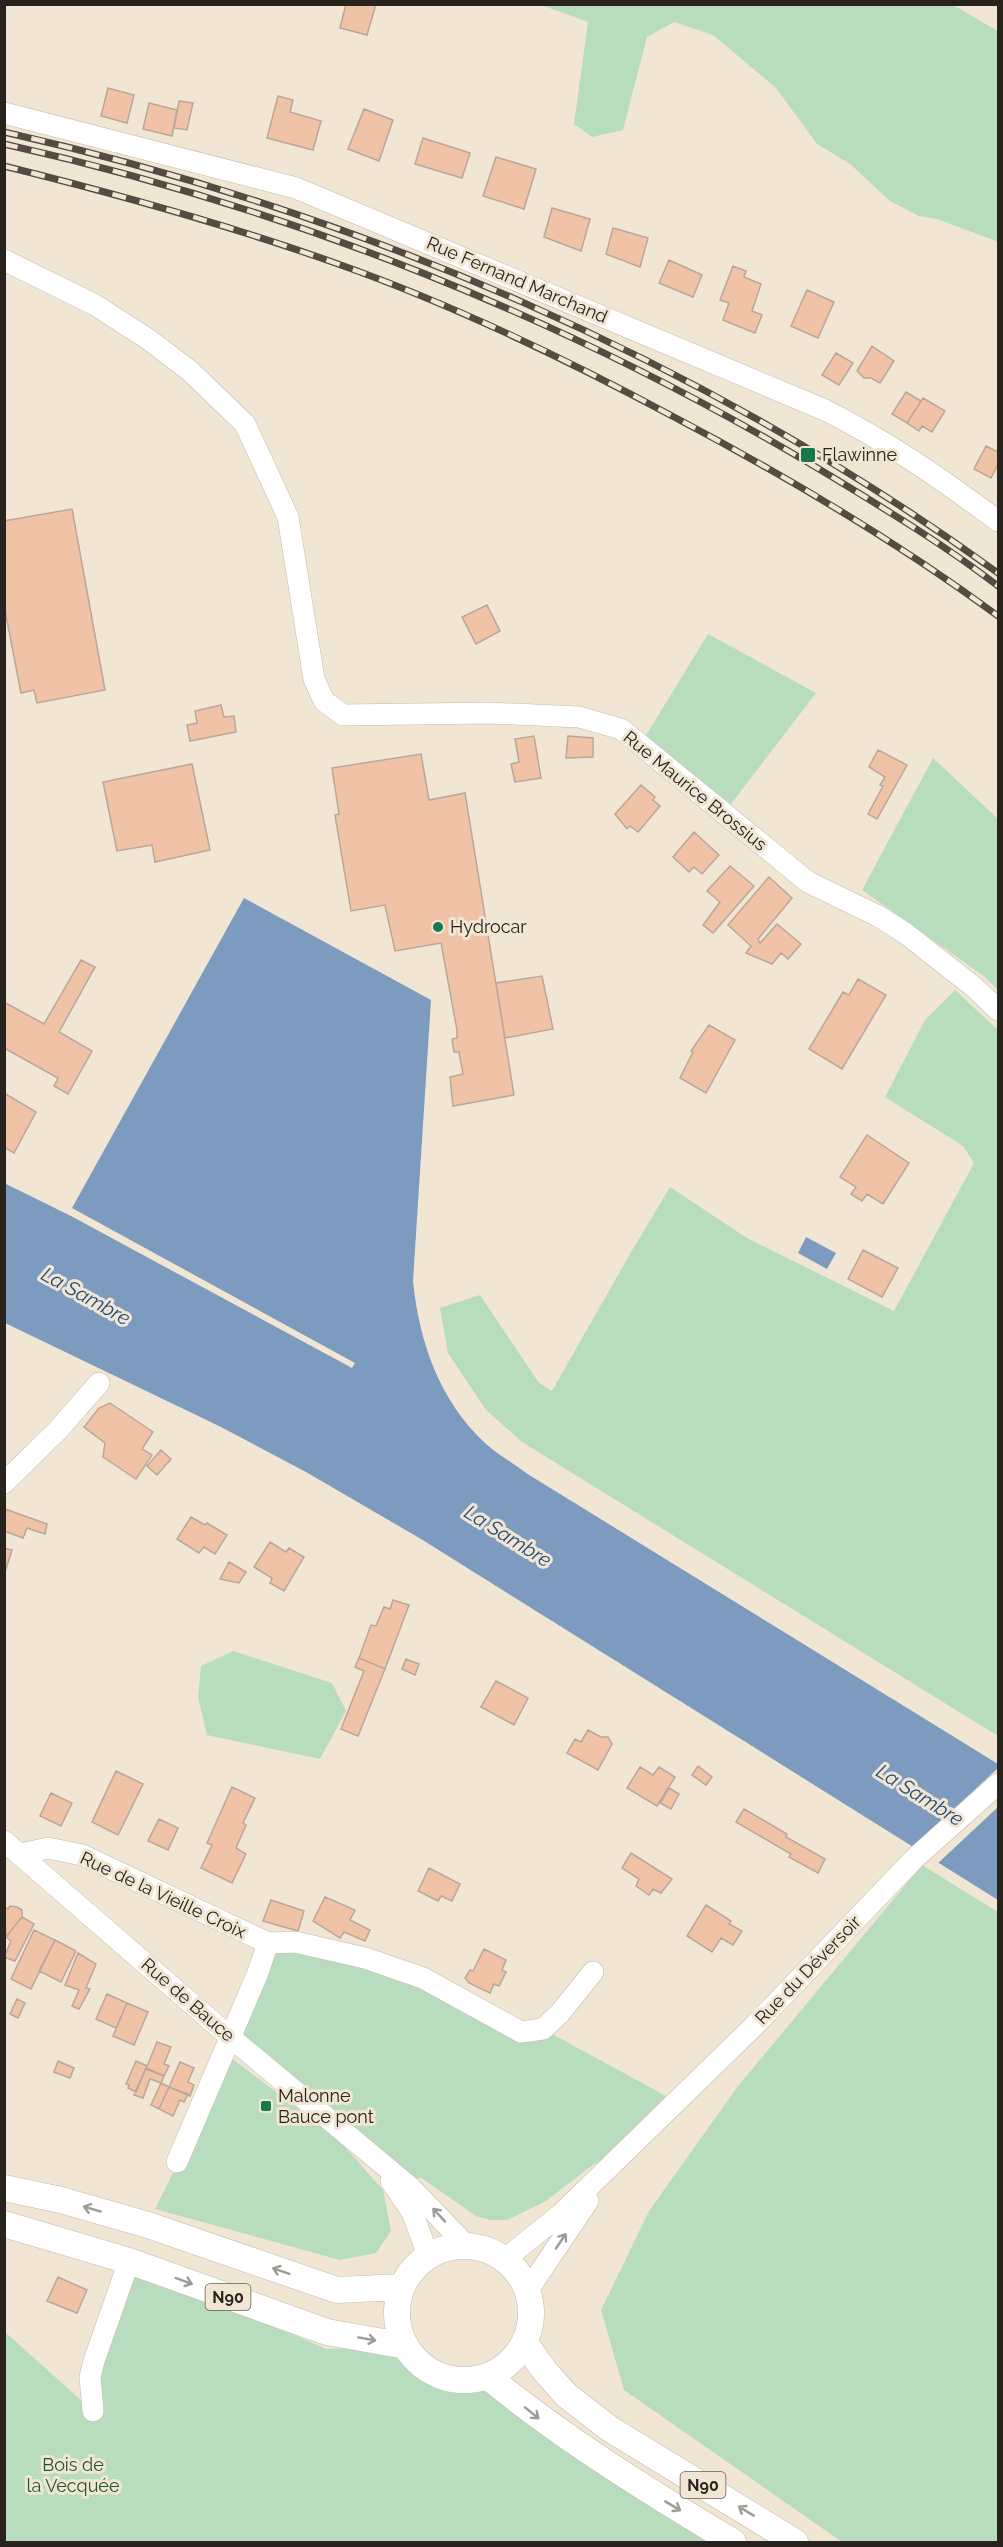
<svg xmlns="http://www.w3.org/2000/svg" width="1003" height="2547" viewBox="0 0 1003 2547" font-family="Raleway,sans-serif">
<rect width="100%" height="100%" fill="#f1e6d3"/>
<path fill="#b8ddbe" d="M541,5H953L998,31V242L937,219L919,216L890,201L850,164L817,144L776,88L713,35L674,22L647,37L623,130L592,137L574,124L588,22Z
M708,634L816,693L731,804L645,737Z
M933,758L998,819V990L985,977L862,890Z
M955,990L998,1030V1736L522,1442L486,1410L448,1353L440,1308L480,1295L539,1383L552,1391L630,1254L670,1187L747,1238L894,1311L974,1163L963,1146L885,1097L925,1020Z
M233,1651L332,1683L346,1711L320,1759L207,1735L198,1697L201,1666Z
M922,1865L998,1912V2542H842L624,2390L601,2310L649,2211L738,2086Z
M268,1943L365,1958L493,2018L543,2029L666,2096L612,2160L594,2164L546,2201L507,2220H490L476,2216L420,2177L410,2187L230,2037Z
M230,2057L337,2138L383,2190L391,2231L376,2253L340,2260L155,2209Z
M129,2261L326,2349L406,2346C431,2375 449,2383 487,2376L733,2542H5L4,2331L93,2411Z"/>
<path fill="#7d9abf" d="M244,898L431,1000L413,1281C419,1341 439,1400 485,1443C497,1454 513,1463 526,1473L998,1764V1900L421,1539L306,1472L221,1427L5,1323L4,1183L71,1216L352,1368L355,1363L72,1208Z
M806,1237L836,1253L827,1269L798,1253Z"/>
<path fill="#f1e6d3" d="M998,1768V1807L936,1865L911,1849Z"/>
<path fill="#f0c3a7" stroke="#baa69a" stroke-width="1.5" d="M346,4H376L367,35L340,28Z
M108,88L134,95L127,123L101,116Z
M278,96L293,100L290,112L321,121L313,150L267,138Z
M179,101L193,103L187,130L174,128Z
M149,103L177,110L172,136L143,129Z
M364,109L393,120L379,161L348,149Z
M423,138L470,153L462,178L415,164Z
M496,157L536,169L524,209L483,196Z
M552,208L590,219L581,251L544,237Z
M613,228L648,238L640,267L606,254Z
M669,260L702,275L693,297L659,283Z
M733,266L746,271L744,277L761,284L752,311L762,315L755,333L723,320L729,303L720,300Z
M807,290L834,302L818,338L791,326Z
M872,346L894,361L880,383L871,378H864L857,371Z
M836,353L853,363L839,385L822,375Z
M906,392L921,401L907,423L892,414Z
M923,398L945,411L932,432L922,426L919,431L907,423Z
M986,446L998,452V464L991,478L974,469Z
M72,509L105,690L37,703L34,690L21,693L4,605V521Z
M487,605L500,631L476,644L462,617Z
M221,705L224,717L234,716L236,732L190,741L187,725L197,723L195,711Z
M534,736L541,778L515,782L511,764L519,762L515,739Z
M568,736L593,738V757L566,758Z
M878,750L907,765L877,819L868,814L883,786L880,785L885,777L869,767Z
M421,754L429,800L465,793L514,1095L453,1106L450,1077L463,1074L459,1052H454L452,1039L457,1038V1030L441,943L395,951L385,905L351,911L335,815L339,814L332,768Z
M192,764L210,850L155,862L152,845L117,851L103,782Z
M641,785L655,797L653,800L660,806L638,832L630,826L627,829L615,814Z
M694,832L719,855L702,874L694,867L689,872L673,857Z
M730,866L754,886L713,933L703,925L720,902L707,891Z
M769,877L792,898L758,939L760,943L777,924L801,944L788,959L781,953L772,964L746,953L751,946L728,925Z
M81,960L95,967L59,1032L92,1051L68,1094L54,1086L58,1078L4,1048V1002L44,1024Z
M542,976L553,1029L505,1038L496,983Z
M858,979L886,995L842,1069L809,1049L843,992L849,995Z
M709,1025L735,1040L706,1093L680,1078L693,1052L691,1051Z
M4,1093L36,1112L14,1153L4,1147Z
M867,1135L909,1163L883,1204L867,1194L862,1201L851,1194L856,1187L840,1177Z
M863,1250L898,1268L882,1297L848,1279Z
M110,1403L153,1432L142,1449L152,1455L136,1479L103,1457L105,1443L84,1427L99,1408Z
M161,1450L171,1459L157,1475L147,1466Z
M5,1509L47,1524L45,1534L27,1528L23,1538L4,1531Z
M191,1517L205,1525L207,1523L227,1535L215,1554L204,1547L199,1553L177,1539Z
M270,1542L286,1552L289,1548L304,1557L284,1591L270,1583L272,1578L254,1567Z
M4,1548L12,1550L5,1572H4Z
M229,1562L246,1572L239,1583L220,1579Z
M393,1600L409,1605L385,1669L359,1658L371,1625L376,1626L384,1607L390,1609Z
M359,1658L385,1669L358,1736L341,1729L364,1671L355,1667Z
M406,1659L419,1664L415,1675L402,1669Z
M496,1681L528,1698L514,1725L481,1707Z
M588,1730L601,1737H608L612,1744L598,1770L567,1753L575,1739L581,1742Z
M698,1766L712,1777L706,1785L692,1775Z
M640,1767L653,1775L659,1767L675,1777L657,1806L627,1788Z
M116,1771L143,1784L118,1835L92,1822Z
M232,1787L255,1798L243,1823L246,1825L236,1848L246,1854L232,1883L201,1868L212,1845L207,1843Z
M669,1788L679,1794L671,1809L660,1803Z
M51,1793L72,1803L61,1826L40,1816Z
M744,1809L787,1834L786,1837L825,1859L818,1873L789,1857L791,1854L736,1822Z
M159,1819L178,1828L168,1850L148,1841Z
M631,1853L672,1879L661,1893L653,1889L649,1895L636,1886L639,1879L622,1868Z
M429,1868L460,1884L452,1901L441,1896L438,1901L418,1891Z
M325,1897L355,1910L350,1920L370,1930L365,1941L344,1932L340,1938L313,1921Z
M271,1900L304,1911L298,1931L263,1921Z
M706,1905L731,1921L729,1924L742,1931L733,1945L721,1938L712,1952L687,1936Z
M4,1906L8,1909L10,1906L17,1907L22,1910V1917L6,1937Z
M22,1917L34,1924L15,1961L4,1957L11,1941L6,1937Z
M34,1930L55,1940L31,1989L11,1979Z
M55,1940L76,1951L61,1982L39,1971Z
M484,1949L506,1960L502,1970L506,1972L499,1986L494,1984L490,1993L469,1983L465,1978L470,1970L473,1971Z
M78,1953L96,1964L86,1988L90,1989L79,2009L72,2006L79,1990L65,1985Z
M107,1994L127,2003L116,2028L96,2019Z
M17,1999L25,2003L18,2018L10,2014Z
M127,2003L148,2012L134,2045L113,2036Z
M157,2042L171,2047L164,2064L169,2066L164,2076L146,2069Z
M58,2061L74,2068L70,2078L54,2072Z
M136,2061L147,2066L136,2092L128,2088L129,2085L126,2084Z
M180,2062L194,2068L188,2082L194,2085L190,2096L169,2087Z
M146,2068L164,2076L161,2083L150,2079L143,2098L134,2095Z
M161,2083L169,2087L159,2109L151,2105Z
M169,2087L188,2094L184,2102L180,2100L173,2116L159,2109Z
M58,2277L87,2290L77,2313L47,2301Z"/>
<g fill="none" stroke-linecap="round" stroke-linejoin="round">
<defs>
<path id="minor" d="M4,113L296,188L825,410C890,443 940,478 998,521
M4,260L95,305L148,339L190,371L245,424L288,517L314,679L324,701L343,715L489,713L579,717L621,729L808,882L878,916L905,933L974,987L998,1010
M4,1483L58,1430L99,1383
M4,1841L230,2037L410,2187L466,2245
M21,1854L48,1848L82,1855L268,1943
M177,2162L257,1975L268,1943L295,1942L365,1958L423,1978L521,2032L543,2029L560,2013L593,1972
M391,2181L412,2212L428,2255
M505,2259L561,2214L753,2027L915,1858L998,1784
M528,2290L588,2201
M93,2411L90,2377L94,2361L129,2261"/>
<path id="major" d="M4,2188L61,2200L148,2225L337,2290L402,2287
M4,2224L129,2261L327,2332L406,2346
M397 2313a67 67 0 1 1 134 0a67 67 0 1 1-134 0Z
M525,2343L544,2370L566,2395L610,2429L795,2542
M487,2376C564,2439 648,2491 733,2542"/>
</defs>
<use href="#minor" stroke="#c5baa8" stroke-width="22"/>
<use href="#major" stroke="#c5baa8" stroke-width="27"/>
<use href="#minor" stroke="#fff" stroke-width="21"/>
<use href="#major" stroke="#fff" stroke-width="26"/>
<defs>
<path id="rail" d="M4,132C359,212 703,360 998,573
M4,144C291,208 567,318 819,469C880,506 942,543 998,586
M4,166C117,194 229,225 338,264C454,305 566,359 674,417C786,476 896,541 998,616"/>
</defs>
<use href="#rail" stroke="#524c43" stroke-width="7"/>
<use href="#rail" stroke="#f1e6d3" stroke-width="4.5" stroke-dasharray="14" stroke-linecap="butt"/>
</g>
<defs><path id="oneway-shaft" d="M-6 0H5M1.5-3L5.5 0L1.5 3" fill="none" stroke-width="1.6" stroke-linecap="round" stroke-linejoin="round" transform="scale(1.5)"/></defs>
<g stroke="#9e9c99">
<use href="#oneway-shaft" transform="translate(92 2209) rotate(-164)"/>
<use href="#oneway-shaft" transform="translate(439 2215) rotate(-133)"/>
<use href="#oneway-shaft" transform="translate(561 2241) rotate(-56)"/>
<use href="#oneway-shaft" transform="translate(281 2271) rotate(-161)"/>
<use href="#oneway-shaft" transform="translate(184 2281) rotate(20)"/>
<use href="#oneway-shaft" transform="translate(367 2339) rotate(10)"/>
<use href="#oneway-shaft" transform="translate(532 2413) rotate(39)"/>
<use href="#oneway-shaft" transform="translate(673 2506) rotate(31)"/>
<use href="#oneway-shaft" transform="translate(746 2511) rotate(-149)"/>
</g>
<g fill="#17784f" stroke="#f1e6d3" stroke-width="2">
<rect x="800" y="447" width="16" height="16" rx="3"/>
<circle cx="438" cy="927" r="6"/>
<rect x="260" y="2100" width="12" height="12" rx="3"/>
</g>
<g text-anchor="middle" stroke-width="6" stroke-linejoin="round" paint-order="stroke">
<g fill="#f1e6d3" stroke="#645e54" stroke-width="1.5">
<rect x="205.5" y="2284" width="45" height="26" rx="4.5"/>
<rect x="680.5" y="2472" width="45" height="26" rx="4.5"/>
</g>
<g font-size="16" font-weight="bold" fill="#28241d">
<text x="228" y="2303">N90</text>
<text x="703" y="2491">N90</text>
</g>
<g font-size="18" fill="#28241d" stroke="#f1e6d3">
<text transform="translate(517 280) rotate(23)" y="6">Rue Fernand Marchand</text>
<text transform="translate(695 791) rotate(39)" y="6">Rue Maurice Brossius</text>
<text transform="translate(163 1895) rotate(25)" y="6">Rue de la Vieille Croix</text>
<text transform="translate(808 1970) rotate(-46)" y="6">Rue du Déversoir</text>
<text transform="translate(188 2000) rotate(41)" y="6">Rue de Bauce</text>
</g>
<g font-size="18" fill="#28241d" stroke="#f1e6d3" text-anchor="start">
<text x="822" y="461">Flawinne</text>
<text x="450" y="933">Hydrocar</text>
<text x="278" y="2102">Malonne<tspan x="278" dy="21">Bauce pont</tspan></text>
</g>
<g font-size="18" fill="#1e592e" stroke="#f1e6d3">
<text x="73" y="2471">Bois de<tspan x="73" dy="21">la Vecquée</tspan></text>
</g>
<g font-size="20" font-style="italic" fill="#244d7d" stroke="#f1e6d3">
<text transform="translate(86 1296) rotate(29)" y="7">La Sambre</text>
<text transform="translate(508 1536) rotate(32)" y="7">La Sambre</text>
<text transform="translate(920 1795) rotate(32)" y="7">La Sambre</text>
</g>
</g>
<rect width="1003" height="2547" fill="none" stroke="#28241d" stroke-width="12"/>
</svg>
